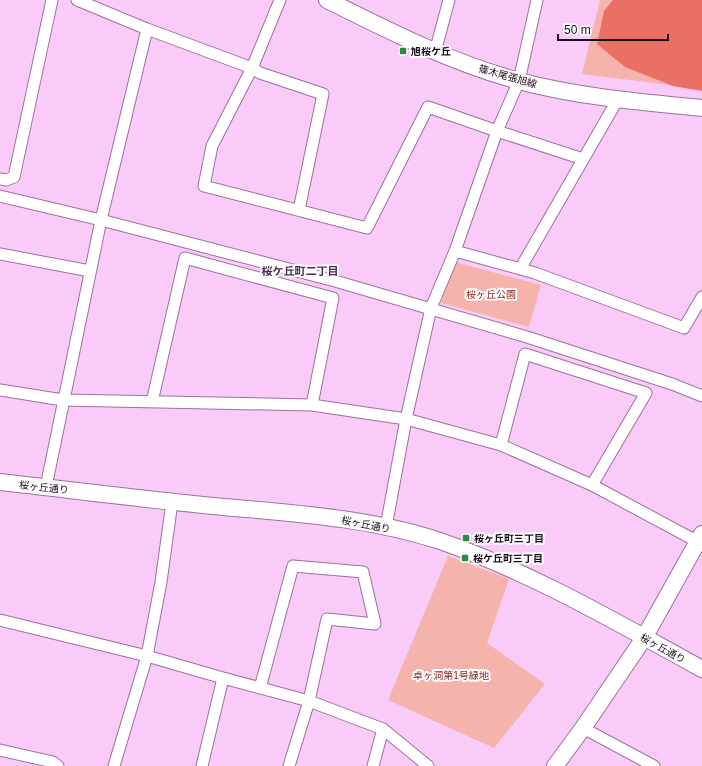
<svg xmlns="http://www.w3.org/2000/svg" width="702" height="766" viewBox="0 0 702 766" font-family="Arial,'Noto Sans JP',sans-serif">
<rect width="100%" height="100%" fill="#facaf9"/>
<path fill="#f4b4ac" d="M600,0H702V89L582,74Z
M455,262L541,285L529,327L441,303Z
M448,556L509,579L487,643L545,684L494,748L388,700Z"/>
<path fill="#eb7064" d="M613,0H702V91L673,86L625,67L597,44L604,11Z"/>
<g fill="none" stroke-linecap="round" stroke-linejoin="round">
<defs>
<path id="street" d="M77,0L147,29L252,68L260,73L323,94L299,210
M280,0L252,68L212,146L204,186L367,228L428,107L497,131L583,159
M435,52L449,0
M0,179L6,180L14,177L52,0
M0,196L101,220L335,281L527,337L672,384L702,396
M455,251L535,273L684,328L702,297
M0,254L90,271
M520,269L618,99
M0,390L63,400L312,405L406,419L501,445L592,485L702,544
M152,402L185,258L333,298L312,405
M501,445L525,354L646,393L592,485
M46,487L101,220L147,29
M386,527L406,419L431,308L455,251L497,131L519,81L537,0
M0,620L147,656L223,678L309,701L383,729L428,766
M260,688L293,566L363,572L375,624L327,619L309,701L289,766
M583,728L654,766
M0,750L53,762L58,766
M114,766L147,656L161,582L172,502
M202,766L223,678
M373,766L383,729"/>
<path id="secondary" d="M327,0C389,31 452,63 519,81C579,97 641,102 702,108
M0,482C71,490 142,499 213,506C289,513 367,517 440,541C533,573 616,622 702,669
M555,766L583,728L644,638L702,534"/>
</defs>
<use href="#street" stroke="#9d719c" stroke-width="13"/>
<use href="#secondary" stroke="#9d719c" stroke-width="18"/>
<use href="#street" stroke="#fff" stroke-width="11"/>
<use href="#secondary" stroke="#fff" stroke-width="16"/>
</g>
<g fill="#2b8c40" stroke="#fdfdfd" stroke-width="1.5">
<rect x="399" y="47" width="8" height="8" rx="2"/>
<rect x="462" y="534" width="8" height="8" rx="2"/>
<rect x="461" y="554" width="8" height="8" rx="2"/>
</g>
<g text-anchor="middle" stroke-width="4" stroke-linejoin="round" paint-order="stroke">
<g font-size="10" font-weight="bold" fill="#1c0c1c" stroke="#fdfdfd" text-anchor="start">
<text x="411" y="55">旭桜ケ丘</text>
<text x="474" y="542">桜ヶ丘町三丁目</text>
<text x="473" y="562">桜ケ丘町三丁目</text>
</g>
<g font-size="10" fill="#1c0c1c" stroke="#fdfdfd">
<text transform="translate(508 76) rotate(16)" y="4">篠木尾張旭線</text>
<text transform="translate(44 487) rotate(6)" y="4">桜ヶ丘通り</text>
<text transform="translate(366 524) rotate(11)" y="4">桜ヶ丘通り</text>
<text transform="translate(663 648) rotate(29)" y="4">桜ヶ丘通り</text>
</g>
<g font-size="10" fill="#932420" stroke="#fdfdfd">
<text x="491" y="298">桜ヶ丘公園</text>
<text x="451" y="679">卓ヶ洞第1号緑地</text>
</g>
<g font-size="11" font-weight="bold" fill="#512a51" stroke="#fdfdfd">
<text x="300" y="275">桜ケ丘町二丁目</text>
</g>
</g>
<path d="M558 34v6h110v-6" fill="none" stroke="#1c0c1c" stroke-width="2"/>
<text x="564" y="34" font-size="12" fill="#1c0c1c" stroke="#fdfdfd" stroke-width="3" paint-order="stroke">50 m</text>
</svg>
